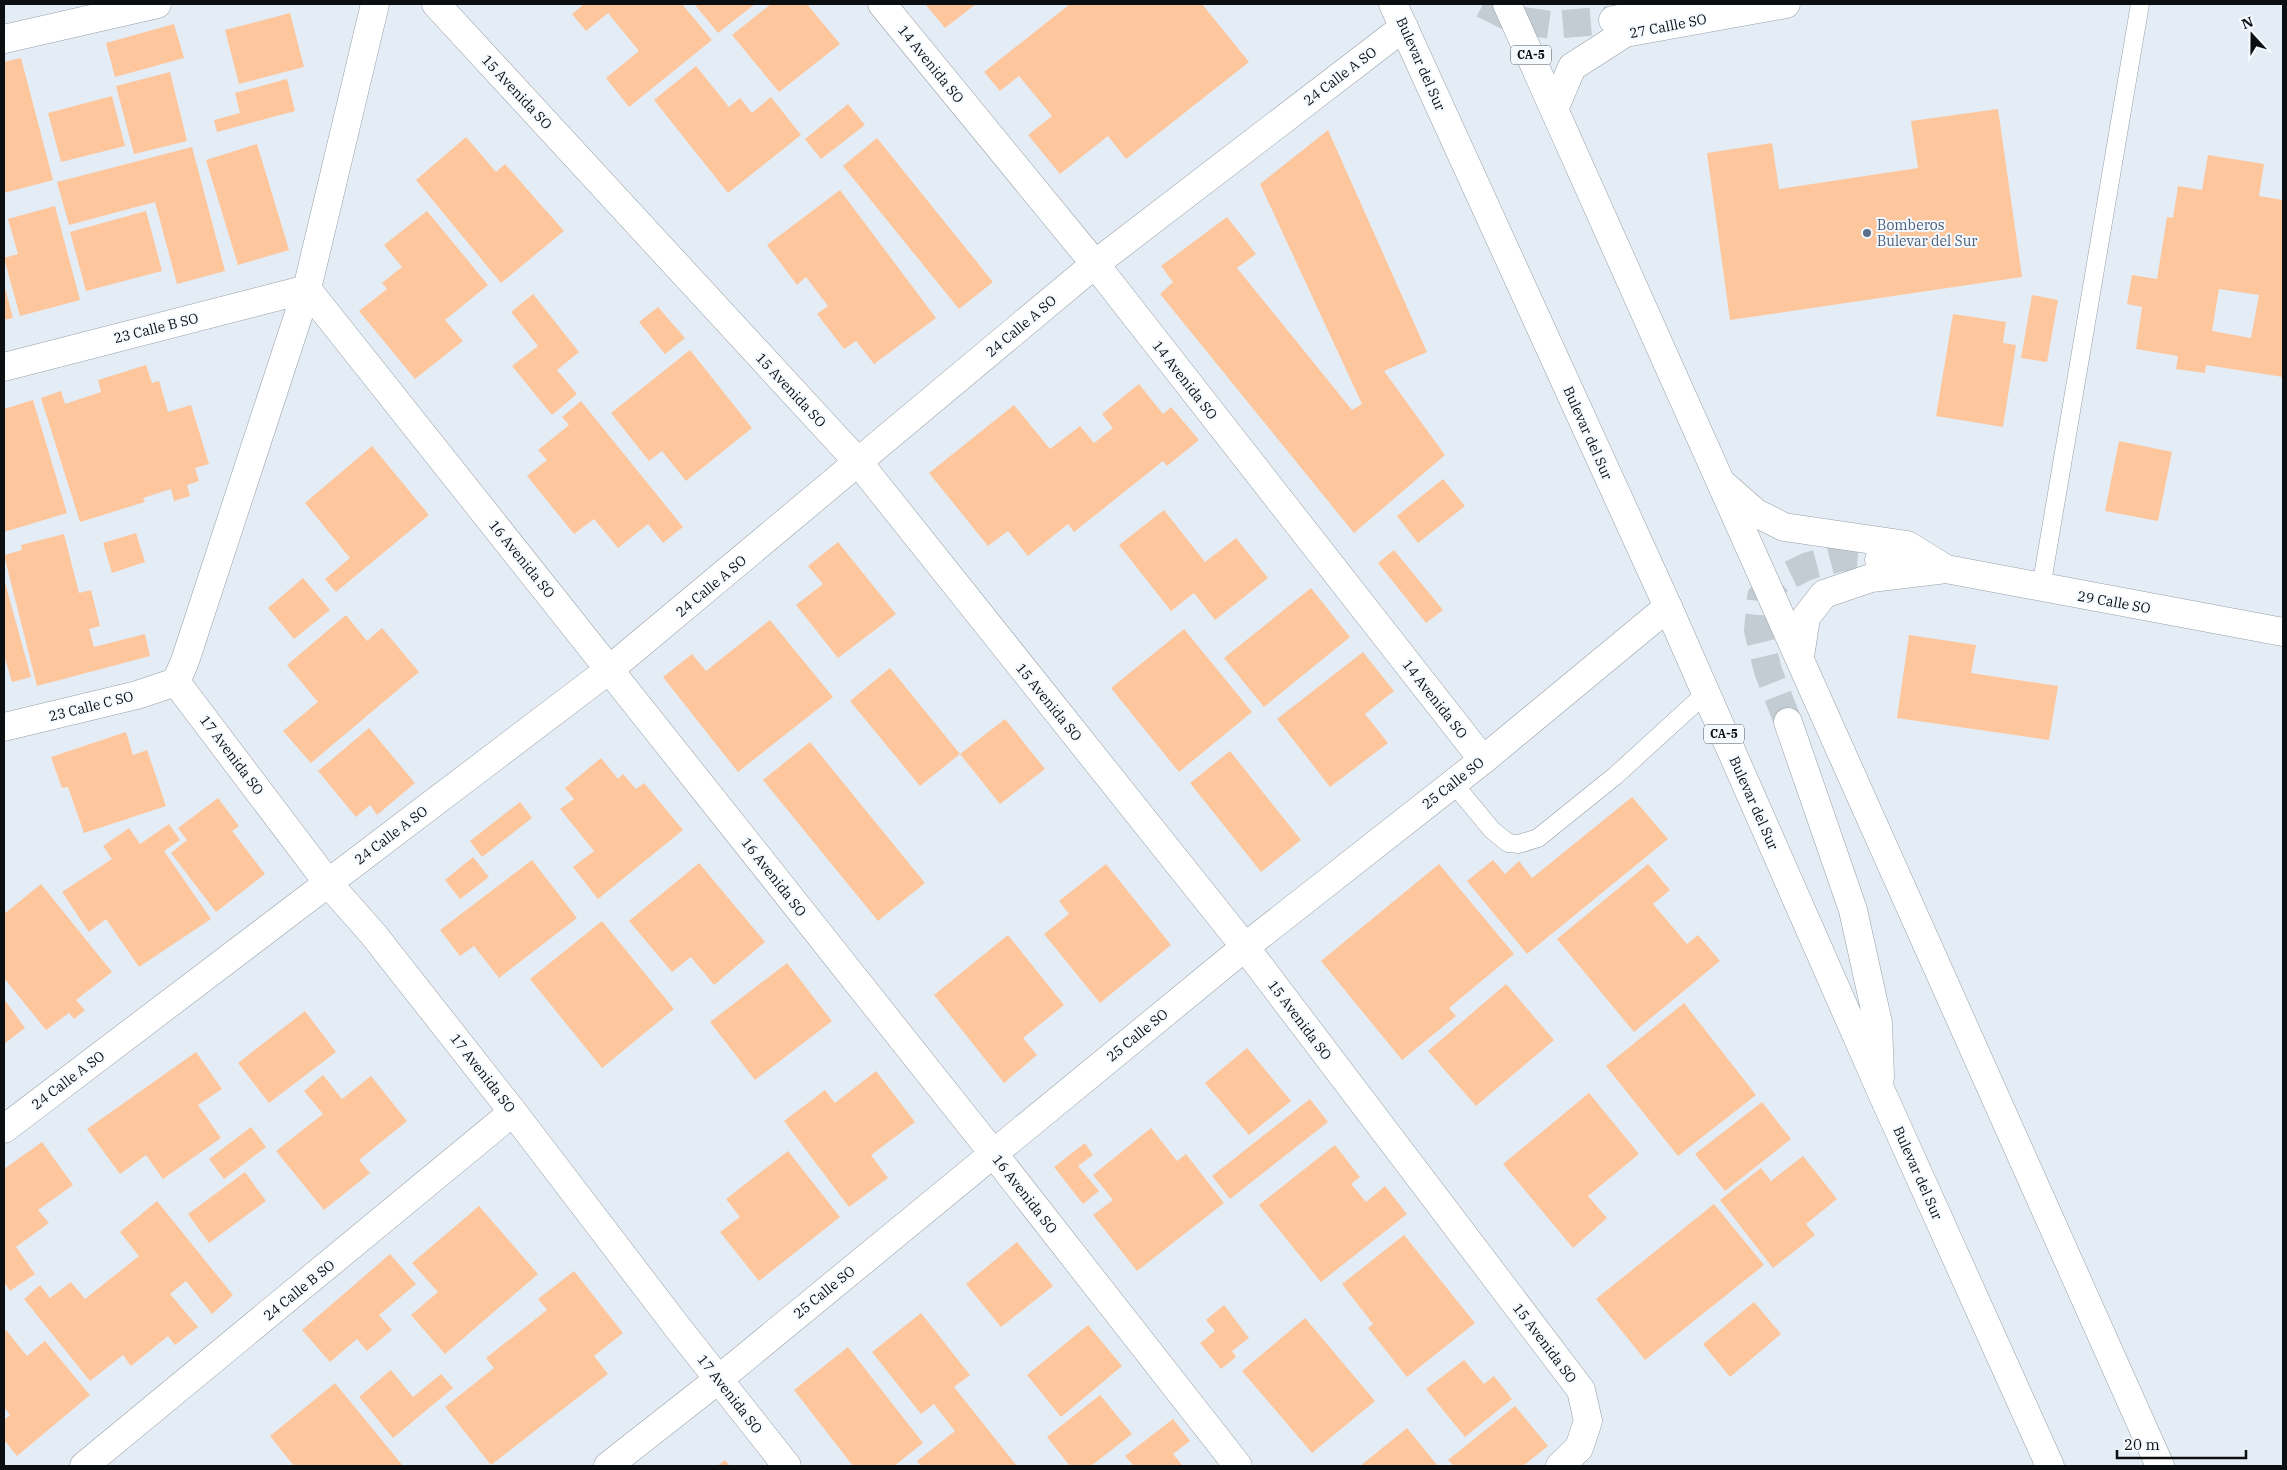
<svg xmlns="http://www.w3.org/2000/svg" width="2287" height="1470" viewBox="0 0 2287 1470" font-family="'IBM Plex Serif',serif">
<rect width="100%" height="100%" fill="#e4edf5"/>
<path fill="#fdc69d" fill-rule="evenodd" d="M584,4H682L712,40L629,107L606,78L639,51L608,13L586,31L572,14Z
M697,4H755L718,33L695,5Z
M771,4H807L840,44L779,92L732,35Z
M925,4H976L945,28Z
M1070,4H1202L1249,62L1126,159L1108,136L1060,174L1028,135L1052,116L1019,76L1000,91L984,72Z
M290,13L304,67L239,84L225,30Z
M174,24L184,58L115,77L106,43Z
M21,58L53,180L4,193V62Z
M696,66L729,107L740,98L752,113L771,97L801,135L728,193L654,100Z
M170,72L187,141L134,154L116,86Z
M287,79L295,111L217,132L214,120L240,113L235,93Z
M112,96L125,146L61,162L48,113Z
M848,104L865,125L821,159L805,139Z
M1998,109L2022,277L1730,320L1707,153L1772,143L1779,189L1918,168L1911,121Z
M1328,130L1427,352L1384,371L1445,455L1354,533L1160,294L1173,282L1161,266L1227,217L1256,254L1237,268L1352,410L1362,404L1260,184Z
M466,137L496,172L505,164L564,231L501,283L416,180Z
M877,138L993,282L959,309L843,166Z
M257,144L289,250L238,265L206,160Z
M192,147L225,271L177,284L155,202L69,225L57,182Z
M2208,155L2264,164L2259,196L2283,200V377L2206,365L2205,373L2176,369L2178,356L2136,349L2142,307L2127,304L2132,275L2157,279L2167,217L2173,218L2178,186L2202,190ZM2219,289L2259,295L2251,338L2212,331Z
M840,190L936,318L874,364L856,341L844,349L817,314L828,306L806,277L797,285L767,245Z
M55,206L80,300L20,316L4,258L18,254L8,219Z
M146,211L162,271L86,291L70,232Z
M427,211L488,285L445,320L463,341L415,379L359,311L387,289L382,283L402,267L384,245Z
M4,284L13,318L4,320Z
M533,294L579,352L557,370L577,394L552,415L512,366L538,346L511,312Z
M2032,295L2058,300L2047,362L2021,358Z
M658,307L685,338L665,354L639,322Z
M1953,314L2006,322L2003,343L2016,345L2003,427L1936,416Z
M690,350L752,428L686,481L662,451L649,461L611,413Z
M146,365L152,383L159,381L168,412L191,405L209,464L195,468L199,481L187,485L190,496L174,501L171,489L143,498L145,502L80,522L41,398L61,391L65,404L101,392L98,380Z
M1139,384L1163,414L1171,407L1199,440L1167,466L1163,461L1074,532L1068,524L1028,556L1008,531L988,546L929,473L1014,405L1050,449L1080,426L1094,443L1113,428L1102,414Z
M33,400L67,513L4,532V409Z
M581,401L683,527L663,543L648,524L618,548L594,519L574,534L527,476L547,460L538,450L569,425L562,417Z
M2119,441L2172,452L2158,521L2105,511Z
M372,446L429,515L336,592L325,579L350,558L305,503Z
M1443,479L1465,506L1418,543L1397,516Z
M1164,510L1205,562L1236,538L1268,578L1215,620L1194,593L1171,611L1119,545Z
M136,533L145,562L112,573L103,543Z
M64,534L79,593L91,590L100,626L89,629L94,647L145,634L150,656L37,686L4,555L22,550L21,545Z
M838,542L896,614L838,658L796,605L823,584L808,566Z
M1394,550L1443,610L1426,623L1378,563Z
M303,578L330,610L294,639L268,608Z
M4,579L31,677L12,682L4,655Z
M1311,588L1350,637L1264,707L1224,658Z
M346,615L367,641L382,628L419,672L311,763L283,731L318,702L287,665Z
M770,620L833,697L738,772L663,677L692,654L706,671Z
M1184,629L1252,712L1179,772L1111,688Z
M1909,635L1976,645L1971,673L2058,686L2049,740L1897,718Z
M1363,652L1394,691L1365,714L1388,743L1330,787L1277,719Z
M890,668L960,754L920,786L850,701Z
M1005,719L1045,769L1000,804L960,754Z
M369,728L415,783L377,815L370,805L356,817L318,771Z
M126,732L133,755L147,750L166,806L84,833L68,787L62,788L51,757Z
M810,742L925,883L878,921L763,780Z
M1230,751L1301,840L1261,872L1190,783Z
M601,758L618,779L623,774L636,789L644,783L683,830L598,899L573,867L594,851L560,809L574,799L565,788Z
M1632,797L1668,839L1527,954L1467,881L1493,860L1505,874L1519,861L1532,878Z
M218,798L239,826L232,831L265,874L216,912L171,853L187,840L178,828Z
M520,802L532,818L482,857L470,841Z
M169,824L180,840L164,851L211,919L139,967L106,919L89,932L62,892L112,859L103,846L129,828L140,844Z
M473,857L489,877L460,899L445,880Z
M532,860L577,918L499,978L474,946L460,956L440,930Z
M699,863L765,942L714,985L691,957L672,972L629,921Z
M1106,864L1171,945L1100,1003L1044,934L1069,914L1059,901Z
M1439,864L1514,954L1449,1008L1456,1016L1402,1060L1321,961Z
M1648,864L1670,890L1653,904L1687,944L1698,935L1720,961L1634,1032L1557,939Z
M41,884L112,972L76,1000L85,1010L74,1019L69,1013L46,1030L4,978V914Z
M602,921L674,1009L602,1068L530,979Z
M1008,935L1064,1005L1023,1038L1037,1055L1004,1083L934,995Z
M787,963L832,1021L755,1080L710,1022Z
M1506,984L1554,1040L1476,1106L1428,1051Z
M4,999L25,1028L4,1044Z
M1684,1003L1756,1095L1678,1156L1606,1066Z
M305,1011L336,1052L269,1103L238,1063Z
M1247,1048L1291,1101L1249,1135L1205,1083Z
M196,1052L222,1089L198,1105L221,1138L163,1179L146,1155L120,1174L87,1129Z
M876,1071L915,1122L871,1155L888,1178L849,1207L784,1121L825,1090L835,1103Z
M323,1075L342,1099L371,1076L407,1121L359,1160L370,1173L324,1210L276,1151L323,1114L304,1091Z
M1589,1093L1639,1154L1588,1196L1607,1218L1573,1248L1503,1164Z
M1310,1099L1328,1122L1230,1199L1212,1176Z
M1762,1102L1791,1139L1725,1191L1695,1154Z
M251,1127L266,1147L224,1179L209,1159Z
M1151,1128L1177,1161L1186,1154L1224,1203L1137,1271L1093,1215L1113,1200L1093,1175Z
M42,1142L73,1185L38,1210L49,1223L16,1247L35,1274L10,1291L4,1282V1169Z
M1085,1143L1093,1155L1078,1166L1099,1191L1083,1204L1054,1167Z
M1335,1145L1360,1177L1351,1184L1366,1202L1385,1186L1407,1214L1321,1282L1259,1205Z
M788,1151L840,1217L759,1281L720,1232L740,1217L726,1199Z
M1803,1156L1837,1199L1806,1224L1815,1235L1773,1268L1720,1200L1761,1168L1771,1181Z
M245,1172L266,1201L209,1243L188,1214Z
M157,1201L233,1295L212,1314L186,1281L170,1294L198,1327L175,1345L168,1336L131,1366L123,1355L90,1381L24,1299L40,1285L50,1298L71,1282L85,1299L139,1256L120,1232Z
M1714,1204L1764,1265L1645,1360L1596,1299Z
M479,1206L538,1274L445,1354L411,1315L438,1292L412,1263Z
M1404,1235L1475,1323L1407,1377L1368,1328L1373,1324L1342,1284Z
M1017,1242L1053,1286L1001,1327L966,1284Z
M390,1254L416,1284L379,1315L392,1330L367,1351L357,1339L330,1362L302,1330Z
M574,1271L623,1333L594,1356L608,1374L491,1465L445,1407L494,1368L486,1358L547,1310L538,1299Z
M1754,1302L1781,1334L1730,1377L1703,1344Z
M1224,1305L1249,1338L1232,1351L1236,1357L1221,1369L1200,1343L1215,1331L1206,1320Z
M921,1313L970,1375L954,1387L1017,1466H921L917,1461L955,1431L934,1404L921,1414L872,1352Z
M1305,1318L1375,1401L1312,1453L1242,1371Z
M1088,1325L1122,1366L1061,1417L1027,1375Z
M6,1330L27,1356L45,1341L90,1395L17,1456L4,1440V1420L10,1415L4,1407V1333Z
M848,1347L923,1443L894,1466H853L794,1390Z
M1464,1360L1484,1384L1494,1376L1512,1399L1465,1437L1426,1389Z
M391,1370L413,1397L441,1374L453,1388L393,1438L359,1397Z
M335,1383L403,1466H294L270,1436Z
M1100,1395L1132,1434L1091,1466H1070L1047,1437Z
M1515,1406L1548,1446L1523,1466H1454L1448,1460Z
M1173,1419L1190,1441L1173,1454L1183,1466H1134L1125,1456Z
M1407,1428L1438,1466H1360Z
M725,1460L730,1466H717Z"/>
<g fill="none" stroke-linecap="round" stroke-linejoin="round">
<path stroke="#c4ccd3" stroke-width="28" stroke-dasharray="28 14" stroke-linecap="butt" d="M1483,4L1515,20L1551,25L1613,20
M1788,722L1768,671L1758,630L1761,597L1779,580L1808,566L1843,557L1879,560"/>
<defs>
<path id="service" d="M2041,588L2140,4
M1453,783L1492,830L1508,843L1519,844L1538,838L1615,776L1706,693"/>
<path id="minor" d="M436,4L859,463L1245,947L1581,1390L1588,1421L1579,1448L1560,1466
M882,4L1095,264L1483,760
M4,39L157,4
M4,367L307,289L993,1153L1238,1466
M1724,485L1756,513L1784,527L1907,545L1946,569
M1800,657L1806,617L1824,594L1871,578L1946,569L2283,632
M176,682L328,883L373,934L513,1112L678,1328L787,1466
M176,682L185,661L307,289L375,4
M4,727L137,695L176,682
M4,1129L610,669L1095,264L1404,27
M84,1466L513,1112"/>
<path id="tertiary" d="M608,1466L719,1379L1245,947L1483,760L1668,607"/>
<path id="secondary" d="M1555,107L1572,67L1625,33L1786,4"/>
<path id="trunk" d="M1393,4L1668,607L1881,1091L2050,1466
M1507,4L2160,1466
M1613,20L1703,4
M1879,560L1946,569
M1788,722L1853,910L1878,1023L1880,1077"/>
</defs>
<use href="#service" stroke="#969fa7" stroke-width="19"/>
<use href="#minor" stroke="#969fa7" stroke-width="29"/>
<use href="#tertiary" stroke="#969fa7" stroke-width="29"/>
<use href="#secondary" stroke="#969fa7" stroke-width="29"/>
<use href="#trunk" stroke="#969fa7" stroke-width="29"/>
<use href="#service" stroke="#fff" stroke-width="18"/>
<use href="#minor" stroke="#fff" stroke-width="28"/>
<use href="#tertiary" stroke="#fff" stroke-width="28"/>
<use href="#secondary" stroke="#fff" stroke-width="28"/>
<use href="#trunk" stroke="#fff" stroke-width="28"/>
</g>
<circle fill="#5c6f8a" stroke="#f4faff" stroke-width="2" cx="1867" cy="233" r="5"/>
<g text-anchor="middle" stroke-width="4" stroke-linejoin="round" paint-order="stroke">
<g fill="#f4faff" stroke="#525658" stroke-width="1">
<rect x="1511" y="45.5" width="40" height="19" rx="4"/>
<rect x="1704" y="724.5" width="40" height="19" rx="4"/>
</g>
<g font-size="12" font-weight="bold" fill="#0c0f11">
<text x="1531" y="59">CA-5</text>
<text x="1724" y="738">CA-5</text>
</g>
<g font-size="14" fill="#0c0f11" stroke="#f4faff">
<text transform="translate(1668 26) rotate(-11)" y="5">27 Callle SO</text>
<text transform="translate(931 64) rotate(51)" y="5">14 Avenida SO</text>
<text transform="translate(1421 64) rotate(66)" y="5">Bulevar del Sur</text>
<text transform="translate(1340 76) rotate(-37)" y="5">24 Calle A SO</text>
<text transform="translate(517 92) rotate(47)" y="5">15 Avenida SO</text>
<text transform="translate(1021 326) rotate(-40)" y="5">24 Calle A SO</text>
<text transform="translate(156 328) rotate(-14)" y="5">23 Calle B SO</text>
<text transform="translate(1185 380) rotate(52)" y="5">14 Avenida SO</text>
<text transform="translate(791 390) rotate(47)" y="5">15 Avenida SO</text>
<text transform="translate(1588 433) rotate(66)" y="5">Bulevar del Sur</text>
<text transform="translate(522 559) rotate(51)" y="5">16 Avenida SO</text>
<text transform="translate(711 586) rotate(-40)" y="5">24 Calle A SO</text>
<text transform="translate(2114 602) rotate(10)" y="5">29 Calle SO</text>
<text transform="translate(1435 699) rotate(52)" y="5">14 Avenida SO</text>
<text transform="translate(1049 702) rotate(51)" y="5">15 Avenida SO</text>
<text transform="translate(91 706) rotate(-14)" y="5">23 Calle C SO</text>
<text transform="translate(232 755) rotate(53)" y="5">17 Avenida SO</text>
<text transform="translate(1453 783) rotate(-38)" y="5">25 Calle SO</text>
<text transform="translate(1754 803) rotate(66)" y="5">Bulevar del Sur</text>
<text transform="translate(391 835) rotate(-37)" y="5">24 Calle A SO</text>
<text transform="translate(774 877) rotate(52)" y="5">16 Avenida SO</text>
<text transform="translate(1300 1020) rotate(53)" y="5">15 Avenida SO</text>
<text transform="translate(1137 1035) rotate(-39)" y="5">25 Calle SO</text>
<text transform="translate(483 1073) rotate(52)" y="5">17 Avenida SO</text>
<text transform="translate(68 1080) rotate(-37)" y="5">24 Calle A SO</text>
<text transform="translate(1918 1173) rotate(66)" y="5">Bulevar del Sur</text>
<text transform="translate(1025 1194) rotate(52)" y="5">16 Avenida SO</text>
<text transform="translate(299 1290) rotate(-39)" y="5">24 Calle B SO</text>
<text transform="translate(824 1292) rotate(-39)" y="5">25 Calle SO</text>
<text transform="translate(1545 1343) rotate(53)" y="5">15 Avenida SO</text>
<text transform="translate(730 1394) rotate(52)" y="5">17 Avenida SO</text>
</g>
<g font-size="14" fill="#4e5e75" stroke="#f4faff" text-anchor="start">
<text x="1877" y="230">Bomberos<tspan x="1877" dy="16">Bulevar del Sur</tspan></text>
</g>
</g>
<rect width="2287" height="1470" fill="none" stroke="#0c0f11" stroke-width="10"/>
<g transform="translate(2252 35) rotate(339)" stroke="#f4faff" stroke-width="4" paint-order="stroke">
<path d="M0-4L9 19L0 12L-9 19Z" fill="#0c0f11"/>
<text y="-8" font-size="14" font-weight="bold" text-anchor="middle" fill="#0c0f11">N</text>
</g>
<path d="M2117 1450v8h129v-8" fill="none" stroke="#0c0f11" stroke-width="2.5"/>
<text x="2124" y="1450" font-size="15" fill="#0c0f11" stroke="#f4faff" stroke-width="4" paint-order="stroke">20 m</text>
</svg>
